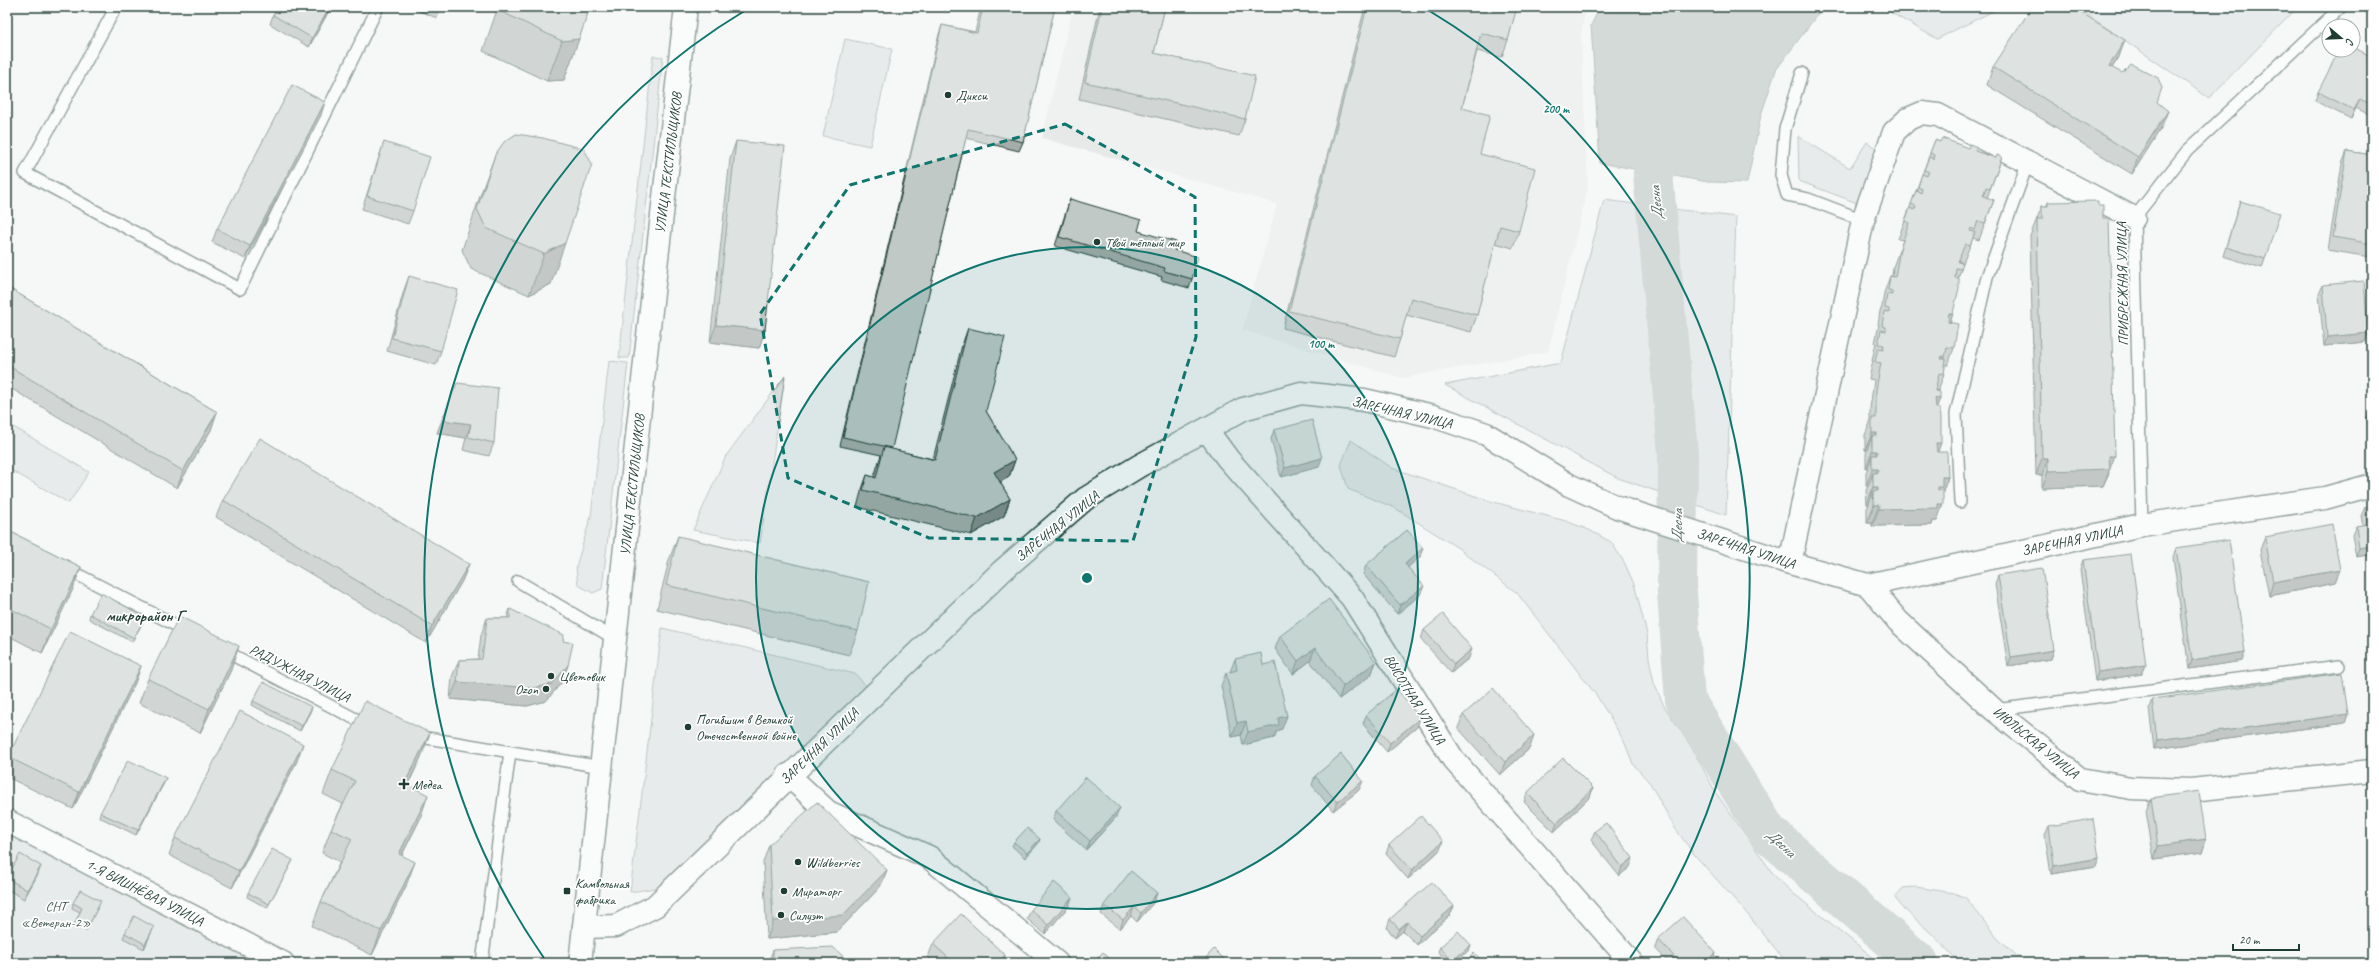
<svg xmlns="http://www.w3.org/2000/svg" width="2379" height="970" viewBox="0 0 2379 970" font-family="Caveat,sans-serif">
<rect width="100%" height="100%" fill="#f6f7f7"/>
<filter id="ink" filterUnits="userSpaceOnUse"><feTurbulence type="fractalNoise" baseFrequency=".025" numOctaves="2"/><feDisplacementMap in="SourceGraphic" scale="8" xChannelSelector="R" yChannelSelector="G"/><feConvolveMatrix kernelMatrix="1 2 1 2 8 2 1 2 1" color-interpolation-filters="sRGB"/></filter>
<g filter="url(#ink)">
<path fill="#e6e9e8" d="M1073,7H1586L1581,34L1588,187L1548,352L1402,378L1242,330L1277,204L1042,138Z"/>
<path fill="#d6dcdb" stroke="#7a8c88" d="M1881,7H2001L1937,39Z
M2076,7H2294L2296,9L2209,98Z
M845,39L892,49L870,146L823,136Z
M653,56L663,57L629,358H619Z
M1798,136L1850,168L1867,142L1881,152L1860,204L1799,181Z
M1604,200L1736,217L1726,515L1618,478L1445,385L1561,363Z
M609,361L628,363L602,589L593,593L578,585L576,567L591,516Z
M785,376L760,543L693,530L726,456Z
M7,423L89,472L69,503L7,468Z
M1351,440L1392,468L1490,501L1566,521L1589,530L1611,542L1624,562L1634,584L1647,634L1649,658L1654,683L1664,706L1692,748L1716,793L1774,875L1793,893L1880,963H1787L1744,910L1693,853L1675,828L1650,783L1633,764L1624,741L1597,696L1517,593L1458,548L1395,508L1348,489L1341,465Z
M662,628L855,674L870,690L662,887L630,892Z
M7,834L260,963H7Z
M1916,887L1954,893L1966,898L1998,939L2025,963H1960L1931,933L1903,908L1895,898L1903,888Z"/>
<path fill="#aab5b1" stroke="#72857f" d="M1600,7H1823L1776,70L1761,115L1747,183L1708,182L1600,163L1591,25Z"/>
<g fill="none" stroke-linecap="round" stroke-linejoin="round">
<path stroke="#aab5b1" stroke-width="40" d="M1670,120L1653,173L1678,453L1677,593L1685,700L1768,833L1919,963"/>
<defs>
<path id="lane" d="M116,7L25,173L240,289L378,7
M1802,73L1785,129L1781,175L1787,195L1808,199L1863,220
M1960,502L1956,414L1987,277L2028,162
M2142,525L2134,218L2187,151L2341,7
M65,568L187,631
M518,581L615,639
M223,650L369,726
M1995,710L2339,666
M415,736L602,767
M482,963L510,752"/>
<path id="street" d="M1206,429L1228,459L1352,598L1453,759L1632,963
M1790,563L1863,220L1894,132L1908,119L1922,113L1938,115L2134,218
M1868,585L1898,621L1994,710L2080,779L2131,788L2191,790L2372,771
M788,775L828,812L929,857L1057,963
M7,821L283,963
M584,927L616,926L655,906L1002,571L1085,499L1139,466L1243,409L1301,393L1364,400L1433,416L1486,434L1569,485L1617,507L1790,563L1868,585L2142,525L2325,498L2372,485"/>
<path id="secondary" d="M580,963L645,362L686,7"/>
</defs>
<use href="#lane" stroke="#1f3d34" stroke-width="14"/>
<use href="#street" stroke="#1f3d34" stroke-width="25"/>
<use href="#secondary" stroke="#1f3d34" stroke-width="25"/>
<use href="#lane" stroke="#fff" stroke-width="11"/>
<use href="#street" stroke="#fff" stroke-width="22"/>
<use href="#secondary" stroke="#fff" stroke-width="22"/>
</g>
<path fill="#a5adaa" stroke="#1f3d34" d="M409,7H441L437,18Z
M498,7H590L564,80L547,81L483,51Z
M981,7H1055L1023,142L1019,151L966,138L891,449L933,459L962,345L968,328L986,411L1015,460L1009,477L1000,482L1010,499L1004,516L971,535L857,507L861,492L867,475L874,477L878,464L881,455L840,446L939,34L942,25L975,32Z
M1100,7H1165L1154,53L1245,119L1239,136L1079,99Z
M1365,7H1527L1526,11L1516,8L1508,40L1502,57L1477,51L1462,108L1480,154L1519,231L1513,248L1495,243L1477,315L1471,332L1406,315L1400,339L1394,357L1283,328Z
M330,9L309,47L270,24L273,15Z
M2119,57L2112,68L2157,102L2161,128L2132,174L1987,85L1993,67Z
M2372,57V116L2356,108L2351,119L2315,101L2318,92Z
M321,115L245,259L212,242L217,229Z
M516,134L551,284L529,295L471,269L462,250L480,196L495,155Z
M1935,140L1940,142L1975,151L1996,158L2002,157L1987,198L1994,200L1979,240L1973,238L1963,263L1959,261V262L1961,269L1958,278L1950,323L1954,348L1948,365H1945L1944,374L1938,391L1936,390L1935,391L1940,398L1936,408L1937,452L1948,477L1943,491L1937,521H1933L1932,525L1872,526V523H1867V508L1869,504H1867L1866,490L1868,486H1866V472L1868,468H1866V454L1867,450H1865V435L1870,423V408L1874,380L1869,379L1872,365L1873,361H1872L1875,347L1876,343H1875L1878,329L1879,325H1878L1880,311L1882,307L1884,293L1890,276H1892L1893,267L1903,240L1898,239Z
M736,141L765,330L759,348L710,342L730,159Z
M384,142L413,211L408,224L362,209Z
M2347,151L2372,155V253L2370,257L2328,250L2342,164Z
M1070,199L1138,231L1174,250L1192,279L1189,288L1161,280L1162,277L1055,246Z
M2240,201L2265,259L2262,268L2223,256Z
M2048,202L2109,473L2103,486L2042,488V475H2036L2030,236L2042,206H2047Z
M409,276L441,351L436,365L387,351L404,290Z
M2323,285L2368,333L2365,342L2324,346L2319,294Z
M7,287L217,412L211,430L177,488L7,386Z
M457,383L494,443L489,456L463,450L466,438L437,433Z
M2372,412V448L2367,417L2369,413Z
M1274,430L1319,467L1281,477L1271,439Z
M223,500L469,564L462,581L426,643L216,517Z
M2365,507L2372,554L2356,557L2352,535L2356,526L2363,525L2361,516Z
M7,530L81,567L72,591L42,653L7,635Z
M678,536L858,631L849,655L657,609L669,560Z
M2265,537L2335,583L2269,596L2260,550Z
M2176,548L2245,652L2242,661L2189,669L2173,557Z
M1420,557L1408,567L1420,595L1397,614L1363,574L1366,565Z
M2083,560L2146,665L2142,674L2095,681L2080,569Z
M1998,575L2054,650L2051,659L2008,666L1995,584Z
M510,609L563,641L568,665L562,682L546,701L527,706L450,699L452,677L459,660L478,659L481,635L487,618H507Z
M90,614L145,617L143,622L132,642L89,619Z
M1424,630L1469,658L1451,673L1421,639Z
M1280,636L1376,662L1371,675L1339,699L1310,661L1293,674L1275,649Z
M1235,659L1263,665L1282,729L1277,731L1274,738L1243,745L1241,735L1232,737L1221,686L1226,673L1230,672Z
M141,666L135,683L73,809L7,777V759L8,757Z
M231,670L200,733L139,703L148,679Z
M2152,699L2348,714L2345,723L2154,749L2149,708Z
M253,701L312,707L310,712L300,731L252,705Z
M1366,715L1417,727L1387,752L1363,724Z
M1463,715L1530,748L1500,775L1458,728Z
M430,733L421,757L408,785L420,819L402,855L406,886L372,955L312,926L321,902L340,862L322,853L331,829L343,804L323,794L332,770Z
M297,761L232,888L169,855L175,838Z
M1315,776L1359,790L1333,811L1312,785Z
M164,783L136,835L99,817L100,813Z
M1593,788L1590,797L1554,832L1524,802L1527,793Z
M2151,798L2206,839L2202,852L2154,859L2146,811Z
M1056,811L1116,817L1086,850L1053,820Z
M2049,826L2099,858L2096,867L2051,874L2045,835Z
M1595,831L1630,867L1619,876L1591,840Z
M1040,839L1038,844L1025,858L1012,846L1014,842Z
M769,845L887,870L880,887L837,932L767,939L763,862Z
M1389,845L1440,850L1408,879L1386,854Z
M293,860L291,864L267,908L247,897L248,893Z
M38,874L24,899L7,889V877Z
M1072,897L1069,906L1045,934L1027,919L1031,910Z
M1154,902L1137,922L1131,916L1120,929L1101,914L1104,905Z
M73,903L99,905L86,931L74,925L80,912L72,908Z
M1454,906L1450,915L1417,945L1403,931L1395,938L1387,928L1390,919Z
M152,931L144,949L123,938L125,933Z
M1658,939L1716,953L1713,962L1712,963H1669L1655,948Z
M933,944L1005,955L1003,963H934L928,957Z
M1471,945L1469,950L1454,963H1448L1438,951L1440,947Z
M773,950L850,963H768Z"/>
<path fill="#868d8b" stroke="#1f3d34" d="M330,7H331L330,9L309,47L312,38Z
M579,39L564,80L547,81L562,41Z
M2125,40L2119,57L2102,83L2109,66Z
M2360,99L2356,108L2351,119L2354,110Z
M325,102L321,115L245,259L250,246Z
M2168,111L2161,128L2132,174L2138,157Z
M565,243L551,284L529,295L544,254Z
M1949,313H1953L1947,331L1943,330Z
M716,325L765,330L759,348L710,342Z
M2368,333L2365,342L2324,346L2327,337Z
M1942,356L1945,357L1940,373Z
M1935,398H1940L1934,415Z
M217,412L211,430L177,488L183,471Z
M442,420L471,424L466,438L437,433Z
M1872,433H1877L1872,446V436L1867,450H1865Z
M1936,443H1941L1935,460Z
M1872,451H1877L1872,464V455L1868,468H1866Z
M2109,456H2115L2103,486L2042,488L2048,471Z
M1322,458L1319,467L1281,477L1285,468Z
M2042,458H2048L2042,475H2036Z
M1015,460L1009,477L988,489L994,472Z
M1872,469H1878L1873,481V473L1868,486H1866Z
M1942,477H1948L1942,494L1931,504Z
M1873,487H1878L1873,499V491L1869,504H1867Z
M1010,499L1004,516L971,535L977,518Z
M1938,504H1943L1937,521H1933L1932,525L1872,526L1879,509Z
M1874,505H1879L1872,523H1867Z
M2372,546V554L2356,557L2359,548Z
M1423,548L1420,557L1401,573L1405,564Z
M469,564L462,581L426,643L432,626Z
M81,567L72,591L42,653L51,629Z
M2340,570L2335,583L2269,596L2273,582Z
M1424,586L1420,595L1397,614L1400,605Z
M239,646L231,670L200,733L209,709Z
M1315,648L1310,661L1293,674L1298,661Z
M1472,649L1469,658L1451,673L1454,664Z
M2054,650L2051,659L2008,666L2011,657Z
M2245,652L2242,661L2189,669L2192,660Z
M1376,662L1371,675L1339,699L1343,686Z
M568,665L562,682L546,701L527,706L450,699L457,682Z
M2146,665L2142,674L2095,681L2098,672Z
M141,666L135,683L73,809L79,792Z
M312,707L310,712L300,731L302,726Z
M2348,714L2345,723L2154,749L2157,740Z
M1287,716L1282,729L1277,731L1274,738L1243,745L1248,732L1278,718Z
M1420,718L1417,727L1387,752L1390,743Z
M1246,721L1241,735L1232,737L1237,723Z
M430,733L421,757L397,807L405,783Z
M1534,735L1530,748L1500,775L1505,762Z
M303,744L297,761L232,888L239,871Z
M166,778L164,783L136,835L138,830Z
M1363,781L1359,790L1333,811L1337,802Z
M1593,788L1590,797L1554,832L1557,823Z
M428,795L420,819L390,878L399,854Z
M1120,808L1116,817L1086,850L1090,841Z
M1040,839L1038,844L1025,858L1027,853Z
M2206,839L2202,852L2154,859L2158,846Z
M1443,841L1440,850L1408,879L1412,870Z
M1633,858L1630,867L1619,876L1622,867Z
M2099,858L2096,867L2051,874L2054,866Z
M415,862L406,886L372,955L381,931Z
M41,866L38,874L24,899L27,890Z
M887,870L880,887L837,932L767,939L773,921Z
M1157,893L1154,902L1137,922L1141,913Z
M1072,897L1069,906L1045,934L1048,925Z
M1454,906L1450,915L1417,945L1420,936Z
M1134,907L1131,916L1120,929L1123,920Z
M1407,922L1403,931L1395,938L1399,929Z
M154,927L152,931L144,949L145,944Z
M1471,945L1469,950L1454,963H1452V961Z
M1716,953L1713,962L1712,963H1705Z
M1005,955L1003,963H998Z"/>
<path fill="#c0c9c6" stroke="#1f3d34" d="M278,7H330L312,38L273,15Z
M499,7H590L579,39L562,41L498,10Z
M983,7H1055L1023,142L968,129L892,448L843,437L942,25L977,33Z
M1102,7H1165L1154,53L1255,76L1245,119L1085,82Z
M1367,7H1517L1508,40L1481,33L1462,108L1490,115L1480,154L1535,168L1519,231L1500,226L1477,315L1411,298L1400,339L1289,311Z
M2032,7H2072L2125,40L2109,66L2122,73L2131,64L2158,78L2162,88L2157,102L2168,111L2138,157L1993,67Z
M2353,47L2372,57V105L2360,99L2354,110L2318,92L2339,50H2353Z
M292,85L325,102L250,246L217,229Z
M516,134L543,138L584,149L592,164L565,243L544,254L486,228L477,209L495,155L504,142Z
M1942,138L1968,148L1970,144L1977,147L1975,151L1996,158L1997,155L2002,157L1990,189L1986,187L1983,196L1994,200L1985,223L1978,221L1975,230L1971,228L1970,231L1975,232L1970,246L1965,244L1958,262L1963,263L1961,269L1956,268L1955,278H1959V288L1953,313H1949L1948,322L1958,324L1954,348L1947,347L1945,357L1942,356L1941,359H1946L1944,374L1939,373L1935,391L1940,392V398H1935L1936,408H1940L1941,418V443H1936L1937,452H1947L1948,477H1942V487H1938V490H1943V504H1938V508L1879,509V505H1874L1873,491H1878V487H1873V473H1878V469H1872V455H1877V451H1872V436H1877V433H1872V418H1876V390L1881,363L1875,362L1878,348L1883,349L1884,345L1878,344L1881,330L1886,331V327L1882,326L1884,312L1889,313V309L1885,308L1887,294L1892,295V291L1888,290L1890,276L1895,277L1900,249L1909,223L1905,221L1910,208L1914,210L1916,206L1911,204L1916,191L1921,193L1922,189L1918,187L1922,174L1927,176L1929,172L1924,170L1929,157L1934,159L1935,155L1930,153L1935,140L1940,142Z
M736,141L785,146L765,330L716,325Z
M384,142L430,157L413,211L367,196Z
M2347,151L2372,155V244L2333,237Z
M1070,199L1141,220L1138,231L1176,242L1174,250L1198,257L1192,279L1164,271L1165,268L1059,237Z
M2098,201V205H2103V218H2109L2115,456H2109L2110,469L2048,471V458H2042L2037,219H2042V206H2048V202Z
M2240,201L2280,213L2265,259L2226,247Z
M409,276L458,290L441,351L392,338Z
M2364,281L2368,333L2327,337L2323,285Z
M7,287L217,412L183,471L7,365Z
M968,328L1005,337L986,411L1015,460L994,472L1010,499L977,518L863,490L867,475L876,478L884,447L935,460Z
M457,383L498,388L494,443L468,437L471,424L442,420Z
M2372,412V433L2369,413Z
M1312,420L1322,458L1285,468L1274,430Z
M260,438L469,564L432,626L223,500Z
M2372,506V546L2359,548L2356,526L2367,524L2365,507Z
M2332,524L2340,570L2273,582L2265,537Z
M7,530L81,567L51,629L7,607Z
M1407,530L1423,548L1405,564L1424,586L1400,605L1366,565Z
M678,536L869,582L858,631L666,585Z
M2229,540L2245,652L2192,660L2176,548Z
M2131,554L2146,665L2098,672L2083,560Z
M2042,568L2054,650L2011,657L1998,575Z
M101,593L145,617L134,638L90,614Z
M1329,599L1376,662L1343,686L1315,648L1298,661L1280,636Z
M510,609L564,635L563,641L573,643L568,665L552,684L533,688L457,682L459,660L482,659L487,618H510Z
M1443,614L1472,649L1454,664L1424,630Z
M179,616L239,646L209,709L148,679Z
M70,631L141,666L79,792L8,757Z
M1261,653L1263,665L1275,662L1287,716L1278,718L1279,725L1248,732L1246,721L1237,723L1226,673L1237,670L1235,659Z
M2342,673L2348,714L2157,740L2152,699Z
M263,682L312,707L302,726L253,701Z
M1493,688L1534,735L1505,762L1463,715Z
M1397,689L1420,718L1390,743L1366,715Z
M365,701L430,733L405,783L428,795L399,854L415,862L381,931L321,902L352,839L331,829L355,781L332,770Z
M240,711L303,744L239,871L175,838Z
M1341,754L1363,781L1337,802L1315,776Z
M1563,758L1593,788L1557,823L1527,793Z
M128,760L166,778L138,830L100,813Z
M1086,777L1120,808L1090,841L1056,811Z
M2199,791L2206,839L2158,846L2151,798Z
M817,802L887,870L843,915L773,921L769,845Z
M1421,816L1443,841L1412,870L1389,845Z
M2093,819L2099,858L2054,866L2049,826Z
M1606,823L1633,858L1622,867L1595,831Z
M1027,828L1040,839L1027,853L1014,842Z
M272,849L293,860L269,904L248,893Z
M20,854L41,866L27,890L7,878Z
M1131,871L1157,893L1141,913L1134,907L1123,920L1104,905Z
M1054,882L1072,897L1048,925L1031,910Z
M1432,882L1454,906L1420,936L1407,922L1399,929L1390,919Z
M80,890L101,901L88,927L76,921L82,908L73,903Z
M961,914L1005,955L998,963H954L933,944Z
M134,916L154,927L145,944L125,933Z
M1683,917L1716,953L1705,963H1680L1658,939Z
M1458,931L1471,945L1452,961L1440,947Z
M833,947L850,963H773V950Z
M1214,949L1228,963H1201Z
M1103,952L1113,962L1112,963H1093Z
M1474,953L1485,963H1465Z"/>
</g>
<path d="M0 0H2379V970H0ZM1065,124L1195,197L1196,337L1133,541L929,538L788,478L760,314L850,185Z" fill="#f6f7f7" fill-opacity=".55" fill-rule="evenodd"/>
<path fill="none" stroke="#0f766e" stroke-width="3" stroke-dasharray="8 5" stroke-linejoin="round" d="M1065,124L1195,197L1196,337L1133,541L929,538L788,478L760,314L850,185Z"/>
<circle cx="1087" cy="578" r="331" fill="#0f766e" fill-opacity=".12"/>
<g fill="none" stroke="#0f766e" stroke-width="2">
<circle cx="1087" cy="578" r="331"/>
<path d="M544 958A663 663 0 0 1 746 10M1428 10A663 663 0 0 1 1630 958"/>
</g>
<g fill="#1f3d34" stroke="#fff" stroke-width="1.5">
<circle cx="948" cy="95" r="4"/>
<circle cx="1097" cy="242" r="4"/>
<circle cx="551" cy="676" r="4"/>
<circle cx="546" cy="689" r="4"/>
<circle cx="688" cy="727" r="4"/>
<path d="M402 778h4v4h4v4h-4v4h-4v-4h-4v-4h4z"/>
<circle cx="798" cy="862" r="4"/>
<rect x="563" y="887" width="8" height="8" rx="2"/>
<circle cx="784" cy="891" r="4"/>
<circle cx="781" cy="915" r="4"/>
</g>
<g text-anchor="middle" stroke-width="3.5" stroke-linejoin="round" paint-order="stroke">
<g font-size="14" fill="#1f3d34" stroke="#fff" text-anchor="start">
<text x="956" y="100">Дикси</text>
<text x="1105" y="247">Твой тёплый мир</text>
<text x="559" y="681">Цветовик</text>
<text x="538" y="694" text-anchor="end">Ozon</text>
<text x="696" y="724">Погибшим в Великой<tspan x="696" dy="16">Отечественной войне</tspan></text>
<text x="412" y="789">Медеа</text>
<text x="806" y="867">Wildberries</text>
<text x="575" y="888">Камвольная<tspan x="575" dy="16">фабрика</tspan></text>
<text x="792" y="896">Мираторг</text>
<text x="789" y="920">Силуэт</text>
</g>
<g font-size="14" fill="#1f3d34" stroke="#fff">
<text transform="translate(668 163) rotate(-83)" y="5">УЛИЦА ТЕКСТИЛЬЩИКОВ</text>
<text transform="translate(2122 284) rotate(-91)" y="5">ПРИБРЕЖНАЯ УЛИЦА</text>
<text transform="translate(1402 412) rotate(13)" y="5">ЗАРЕЧНАЯ УЛИЦА</text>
<text transform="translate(632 485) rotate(-84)" y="5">УЛИЦА ТЕКСТИЛЬЩИКОВ</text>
<text transform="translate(1057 526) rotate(-39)" y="5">ЗАРЕЧНАЯ УЛИЦА</text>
<text transform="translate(2072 540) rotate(-12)" y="5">ЗАРЕЧНАЯ УЛИЦА</text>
<text transform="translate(1746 548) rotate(18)" y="5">ЗАРЕЧНАЯ УЛИЦА</text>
<text transform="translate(300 673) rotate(27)" y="5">РАДУЖНАЯ УЛИЦА</text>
<text transform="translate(1415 699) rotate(58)" y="5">ВЫСОТНАЯ УЛИЦА</text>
<text transform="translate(2036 742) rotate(39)" y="5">ИЮЛЬСКАЯ УЛИЦА</text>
<text transform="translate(819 746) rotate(-44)" y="5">ЗАРЕЧНАЯ УЛИЦА</text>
<text transform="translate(145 892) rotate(27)" y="5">1-Я ВИШНЁВАЯ УЛИЦА</text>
</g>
<g font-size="14" fill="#445d55" stroke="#fff">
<text x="56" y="911">СНТ<tspan x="56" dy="16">«Ветеран-2»</tspan></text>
</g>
<g font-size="15" font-style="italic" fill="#49615a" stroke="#fff">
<text transform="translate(1656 203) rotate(-95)" y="5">Десна</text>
<text transform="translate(1677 526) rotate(-89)" y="5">Десна</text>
<text transform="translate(1781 843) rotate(43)" y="5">Десна</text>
</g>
<g font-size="16" font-weight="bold" fill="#1f3d34" stroke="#fff">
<text x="145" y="621">микрорайон Г</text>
</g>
</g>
<circle cx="1087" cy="578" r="6" fill="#0f766e" stroke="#fff" stroke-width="2"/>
<g font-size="12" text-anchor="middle" font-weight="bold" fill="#0f766e" stroke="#fff" stroke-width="3.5" stroke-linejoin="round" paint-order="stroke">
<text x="1556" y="113">200 m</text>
<text x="1321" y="348">100 m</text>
</g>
<rect width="2379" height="970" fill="none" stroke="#fff" stroke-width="24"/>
<rect x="12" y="12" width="2355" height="946" fill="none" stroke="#1f3d34" stroke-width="1.5" filter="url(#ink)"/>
<g transform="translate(2341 38) rotate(109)"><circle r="19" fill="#ffffff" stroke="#a5b1ae"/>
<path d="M0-3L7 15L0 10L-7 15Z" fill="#1f3d34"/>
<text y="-6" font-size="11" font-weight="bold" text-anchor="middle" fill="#1f3d34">С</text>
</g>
<path d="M2233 944v6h66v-6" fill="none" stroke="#1f3d34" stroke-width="2"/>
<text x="2239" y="944" font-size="12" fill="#1f3d34" stroke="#ffffff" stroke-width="3" paint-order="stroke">20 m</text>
</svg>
